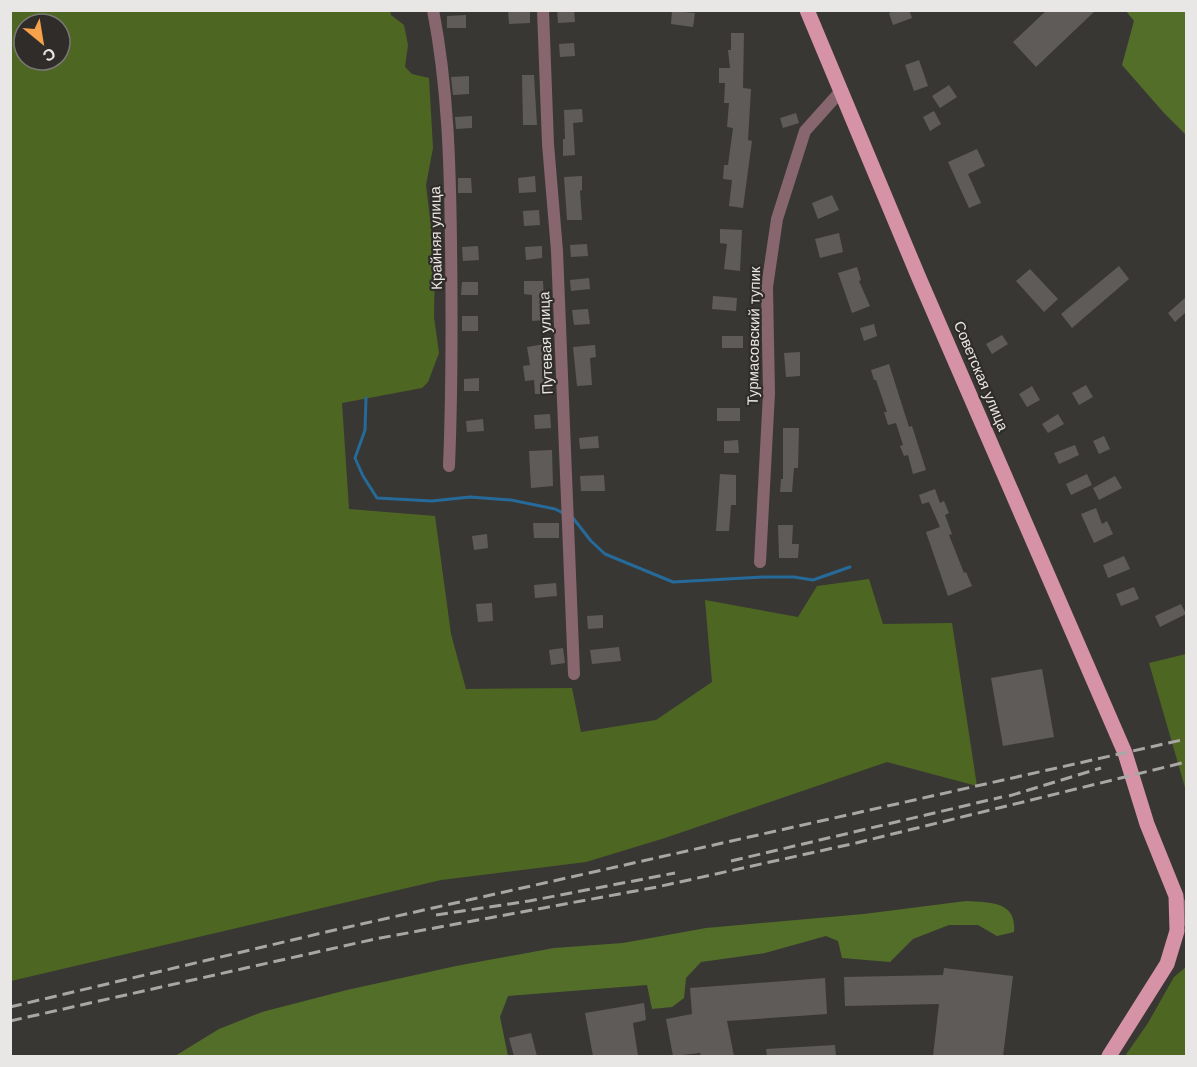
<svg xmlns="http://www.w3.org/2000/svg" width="1197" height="1067" viewBox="0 0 1197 1067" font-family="'DM Sans',sans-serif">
<rect width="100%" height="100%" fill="#393734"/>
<path fill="#4d6722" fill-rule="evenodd" d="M390,10L391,15L404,25L408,45L405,67L412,74L429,78L433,148L426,185L435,261L434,317L439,353L428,382L422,388L342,403L349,509L435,516L451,634L466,689L572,688L581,732L656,720L712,682L705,600L798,617L817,586L869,579L883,624L952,623L977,786L887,762L665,838L586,862L441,880L11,981V11ZM24,24H60V60H24Z
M1186,654V791L1149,663Z
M1186,967V1056H1125L1148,1023L1174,977Z"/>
<path fill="#536e29" d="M1126,11H1186V135L1164,113L1122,65L1134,21Z
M966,901C989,903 1017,900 1014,932L997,936L978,925H949L913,939L890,962L842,958L838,941L826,936L765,953L701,962L686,978L684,998L672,1007L652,1009L647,985L508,996L500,1017L508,1056H175L219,1029L262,1012L347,990L456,966L554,948L623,943L706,928L864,914Z"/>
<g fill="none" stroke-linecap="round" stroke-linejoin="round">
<path stroke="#256a99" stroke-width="3" d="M366,398L365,430L355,458L363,476L377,498L432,501L470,497L511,500L555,509L565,514
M573,518L591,541L605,554L673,582L763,577H794L813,580L850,567"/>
</g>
<path fill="#5f5b59" d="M508,10H530V23L509,24Z
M557,10H574L575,22L558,23Z
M897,10H909L912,18L893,25L889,13Z
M1047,10H1096L1036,67L1013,42Z
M672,11L695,13L693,27L671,24Z
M466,15V28H447V16Z
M731,33H744L743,88L751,89L748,140L752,141L743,208L729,206L732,180L723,179L724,165H728L733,128L727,127L729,103H724L725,83H719V68H730L728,50H731Z
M574,43L575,56L560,57L559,44Z
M919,60L928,86L914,91L905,65Z
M522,75H534L537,125H523Z
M469,76V94L453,95L451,77Z
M949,85L957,97L940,108L932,96Z
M582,109L583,122L573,123L575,155L563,156V139H565L564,110Z
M934,111L941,124L930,131L923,117Z
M796,113L799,123L783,128L780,118Z
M472,116V128L456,129L455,117Z
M977,149L985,166L968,174L981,203L969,208L948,162Z
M535,176L536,192L519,193L518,178Z
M582,176V190L580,191L582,220H567L564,177Z
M458,178H471L472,193H458Z
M832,195L839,210L818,219L812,203Z
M539,210L540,225L524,226L523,211Z
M720,229L742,230L740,271L724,269L727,244L720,243Z
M839,233L843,252L820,258L815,239Z
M587,244L588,256L571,257L570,245Z
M478,246L479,260L463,261L462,247Z
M542,246V258L526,260L525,247Z
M1119,266L1129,279L1072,328L1061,314Z
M857,267L861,280L859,281L870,306L852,313L838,273Z
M1030,269L1058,299L1044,312L1016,281Z
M589,278L590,289L571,291L570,280Z
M524,281H543L545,320L532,321V295L524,294Z
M462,282H478V295H461Z
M713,296L737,298L736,311L712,309Z
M1186,297V312L1175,322L1168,313Z
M588,309L590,324L574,325L572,310Z
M462,316H478V331H462Z
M874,324L877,336L864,341L860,328Z
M1002,335L1008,344L992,354L986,344Z
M722,336H743V348H722Z
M545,344L548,359H543L545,384L550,383V394H535L534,380L525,381L523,366L530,365L527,347Z
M595,345L596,357L590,358L592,385L577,386L573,347Z
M800,352V376L786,377L784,353Z
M889,364L909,427L912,426L926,470L913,474L908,455L904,456L900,446L903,445L896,423L888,425L884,412H887L876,380H874L871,370Z
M479,378V391H464V379Z
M1086,385L1093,397L1079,405L1072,393Z
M1032,386L1040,400L1027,407L1019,394Z
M717,408H740V421H717Z
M550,414L551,428L535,429L534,415Z
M1058,414L1064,424L1048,433L1042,424Z
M483,419L484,431L467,432L466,421Z
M783,428H799L798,468H794L792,492H780L781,479H783Z
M598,436L599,448L580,449L579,438Z
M1104,436L1110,449L1099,454L1093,441Z
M738,440L739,453H724V441Z
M1075,445L1079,455L1059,464L1054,453Z
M552,450L553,486L531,488L529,451Z
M720,474L736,475V505H731L729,531H716Z
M1087,474L1092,485L1071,495L1066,484Z
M604,475L605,491H581L580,476Z
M1115,476L1122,488L1099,500L1093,488Z
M935,489L940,503L944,501L949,513L945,515L952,534L949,535L964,573L966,572L972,586L948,596L926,532L940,527L929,502L922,504L919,495Z
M1096,508L1102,524L1107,521L1113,534L1094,543L1081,514Z
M533,523H559V538H534Z
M778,525H793L792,544H799L798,558H779Z
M487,534L488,548L474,550L472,536Z
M1124,556L1130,569L1108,578L1103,565Z
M556,583L557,596L535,598L534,585Z
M1134,587L1139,599L1121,606L1116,594Z
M492,603L493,621L478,622L476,604Z
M1181,604L1186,614L1160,627L1155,616Z
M603,615V628L588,629L587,616Z
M619,647L621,661L592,664L590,650Z
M563,648L565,663L551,665L549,650Z
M1042,669L1054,737L1003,746L991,678Z
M944,968L1013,976L1003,1056H933L939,1004L845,1006L844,977L943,975Z
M825,978L827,1014L727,1021L734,1056H701L700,1053L673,1056L666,1019L692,1014L690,988Z
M644,1003L646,1020L633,1023L638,1056H593L585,1013Z
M531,1033L537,1056H514L509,1038Z
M835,1045L836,1056H767L766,1049Z"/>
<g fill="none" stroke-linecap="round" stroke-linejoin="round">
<path stroke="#87666f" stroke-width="12" d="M433,10C448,87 450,164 451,242C452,317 452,391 449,466
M543,10L548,144L557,251L574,674
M760,562L769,393L767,287L777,219L805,131L840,92
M1178,900L1186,920"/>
<path stroke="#d692a6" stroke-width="15" d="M807,10L919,278L1125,753L1147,824L1176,896L1177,931L1167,964L1109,1056"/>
<path stroke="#a9a7a5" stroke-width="3" stroke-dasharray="12 6" stroke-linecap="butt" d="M1009,796L1101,768
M731,861L1002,797
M436,915L529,901L675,873
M10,1007L326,932L1186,739
M10,1021L375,939L657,887L856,843L1186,762"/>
</g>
<g text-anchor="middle" stroke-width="4.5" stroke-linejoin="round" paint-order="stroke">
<g font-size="15" fill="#e9e7e5" stroke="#2f2c2a">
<text transform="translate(436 238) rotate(-91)" y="5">Крайняя улица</text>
<text transform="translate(754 336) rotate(-89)" y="5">Турмасовский тупик</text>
<text transform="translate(546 343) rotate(-92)" y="5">Путевая улица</text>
<text transform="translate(981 376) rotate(67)" y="5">Советская улица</text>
</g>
</g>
<rect width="1197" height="1067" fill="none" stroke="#e9e7e5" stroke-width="24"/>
<g transform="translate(42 42) rotate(150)"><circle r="28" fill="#2f2c2a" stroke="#797775" stroke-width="1.5"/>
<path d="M0-4.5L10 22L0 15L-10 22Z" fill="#f8a14b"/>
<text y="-9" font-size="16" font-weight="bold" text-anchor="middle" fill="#e9e7e5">С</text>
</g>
</svg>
